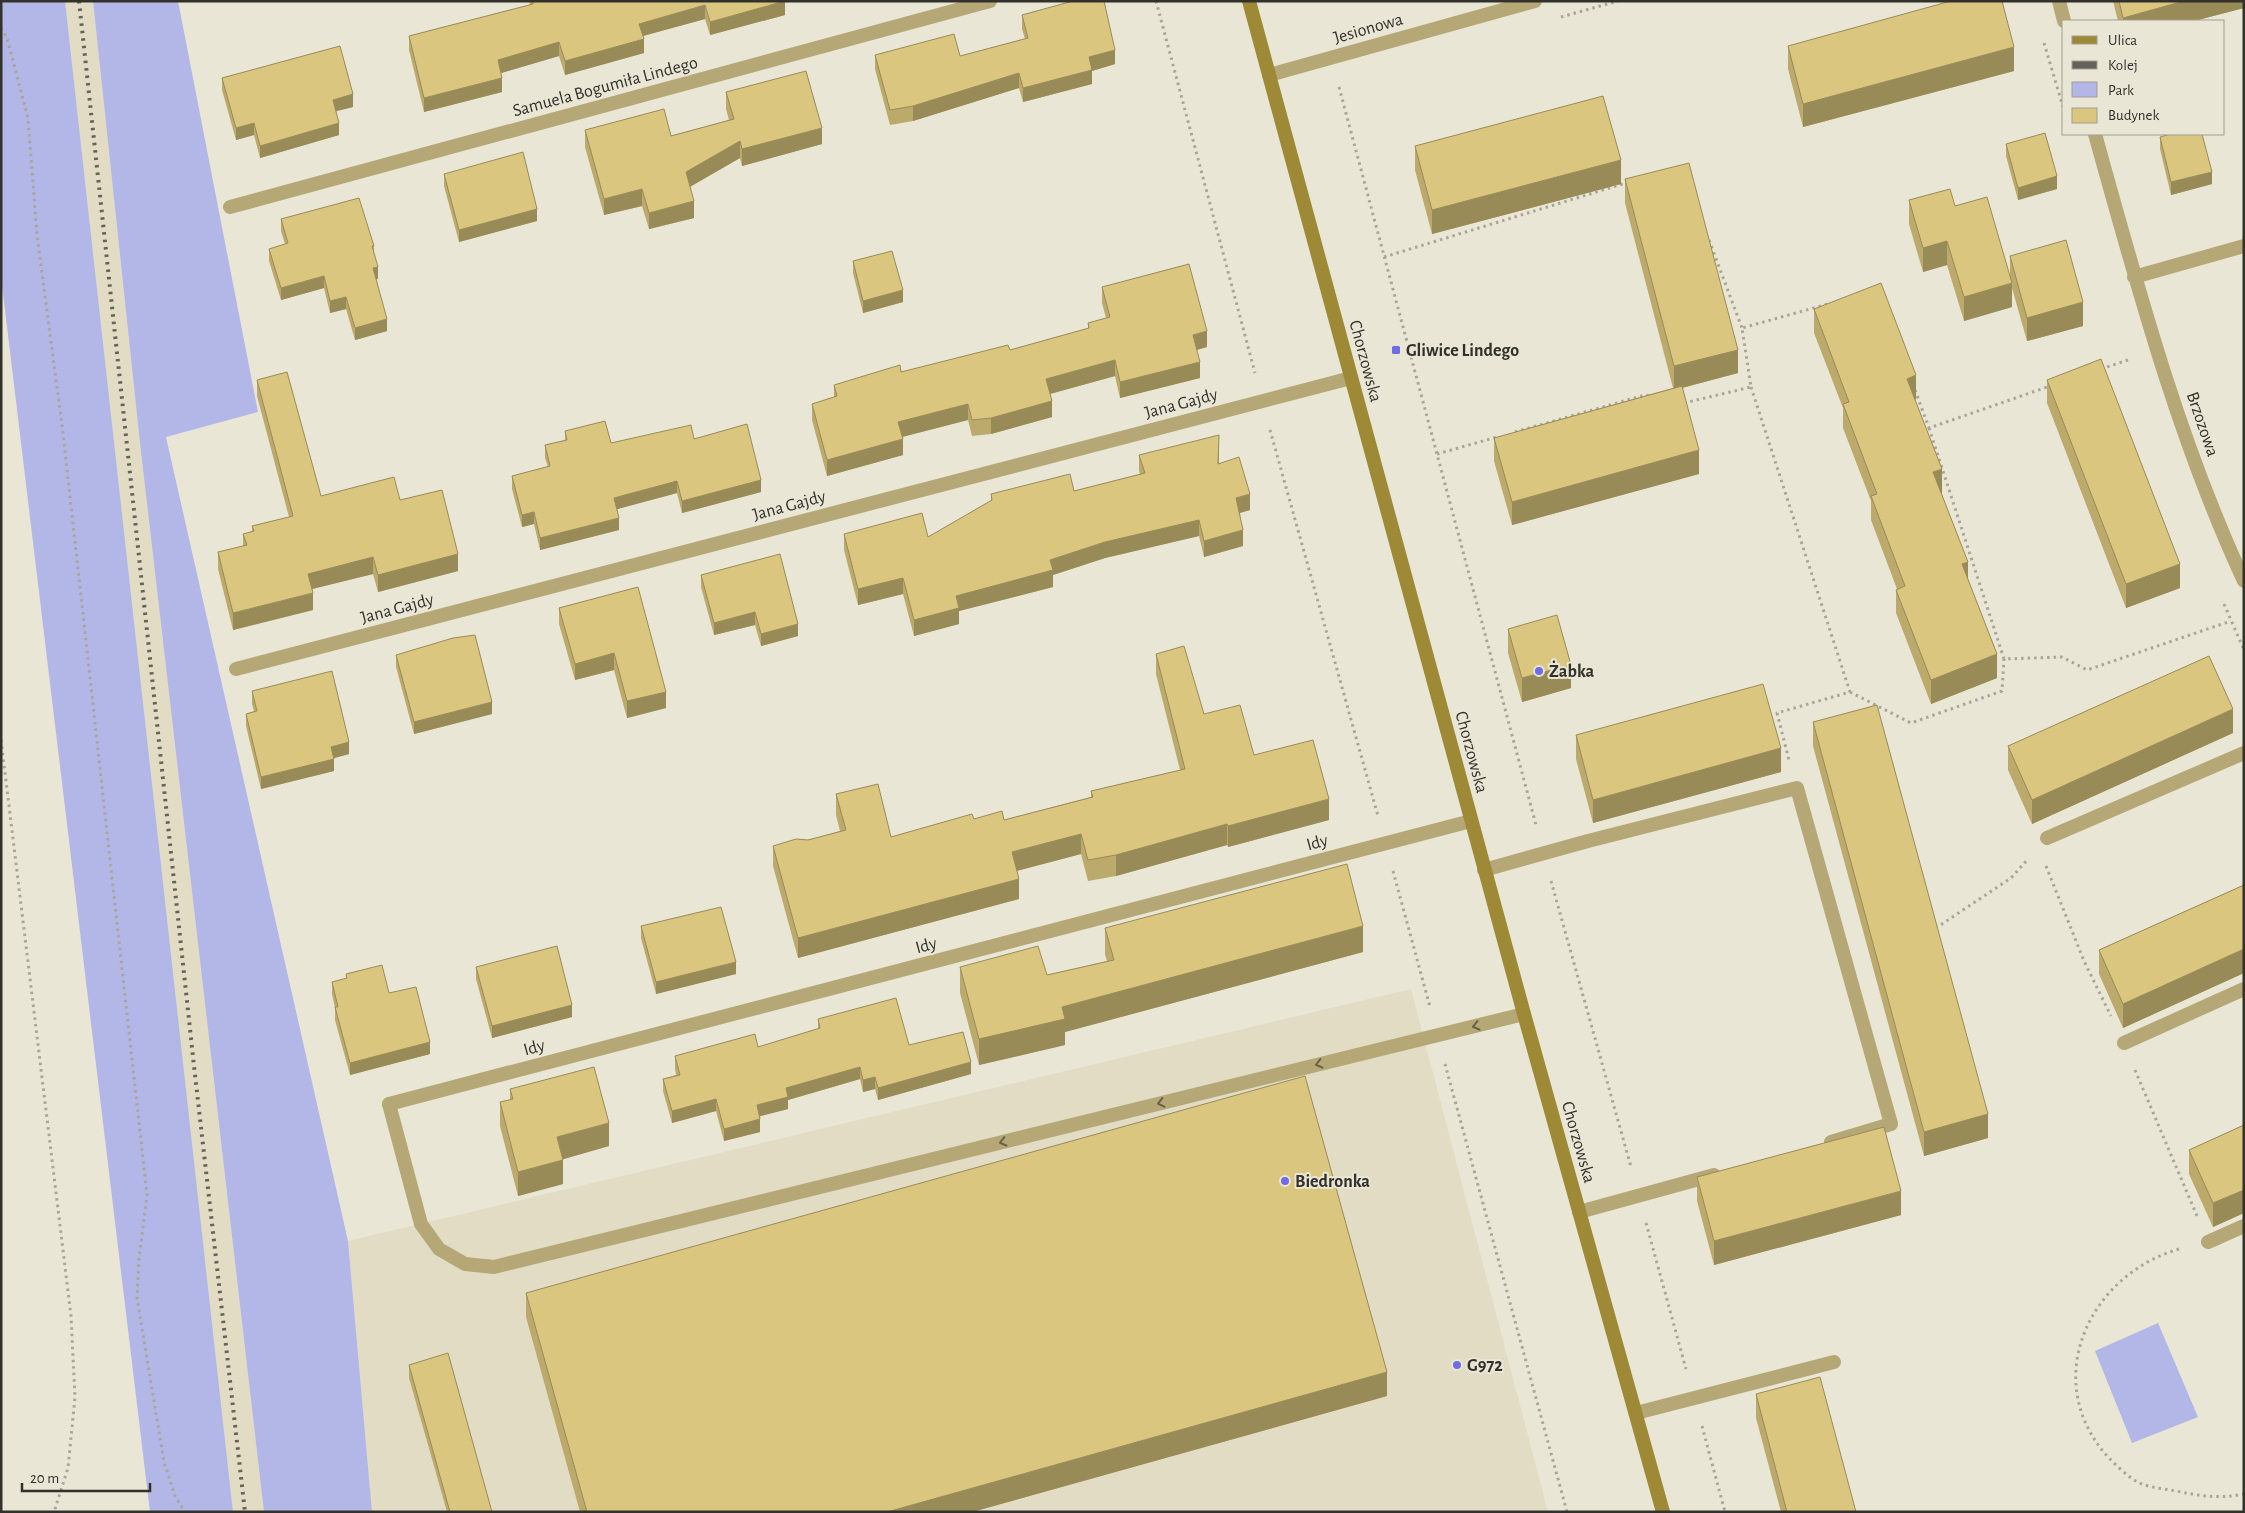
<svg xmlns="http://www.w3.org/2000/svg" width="2245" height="1513" viewBox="0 0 2245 1513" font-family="'Alegreya Sans',sans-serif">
<rect width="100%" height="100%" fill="#eae6d6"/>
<path fill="#e2dcc5" d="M65,1H93L140,443L264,1512H233Z
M1411,989L1548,1512H372L348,1241Z"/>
<path fill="#b2b7e7" d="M1,1H65L233,1512H150L1,277Z
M93,1H178L258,412L166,437L348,1241L372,1512H264L140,443Z
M2158,1323L2198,1417L2132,1443L2095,1351Z"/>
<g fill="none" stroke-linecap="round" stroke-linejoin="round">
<path stroke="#a9a599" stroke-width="3" stroke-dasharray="2.5 4" stroke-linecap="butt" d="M1156,1L1255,373
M1561,17L1618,1
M1,28L7,38L28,118L37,235L63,433L147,1195L139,1259L137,1298L164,1462L175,1496L185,1512
M2044,43L2064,110
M1339,87L1536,825
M1709,240L1742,328
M1384,257L1629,182
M2101,369L2128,360
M1751,387L1850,692L1777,713L1789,760
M1915,390L1929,428L2050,386
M1684,403L1751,387L1742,328L1828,304
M1929,428L2004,659L2062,657L2087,670L2231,621
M1270,430L1378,816
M1515,432L1645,395L1651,396
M1437,454L1497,437
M2224,604L2244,650
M1850,692L1911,723L2002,691L2004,659
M1,740L71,1316L75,1397L68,1468L54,1512
M2046,866L2084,961L2111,1016
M1393,871L1430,1007
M1551,881L1631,1167
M1935,927L1942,924L2011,878L2028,859
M1445,1064L1567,1512
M2135,1070L2197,1216
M1646,1223L1686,1369
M2179,1249C2092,1274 2042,1374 2102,1450C2110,1460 2130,1480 2142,1484C2153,1488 2165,1489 2176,1491C2200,1496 2219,1499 2244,1494
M1702,1426L1725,1512"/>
<path stroke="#b6a876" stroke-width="14" d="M2047,838L2244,753
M1484,870L1588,841L1797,788L1891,1124L1831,1142
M2124,1043L2244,989
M389,1104L421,1224L439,1249L465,1264L494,1267L1524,1014
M1579,1212L1714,1175
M2208,1242L2244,1226
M1636,1413L1834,1362"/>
<path stroke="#b6a876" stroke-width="14" d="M2059,1L2064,21
M1269,75L1535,1
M2095,134C2137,285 2178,439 2244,581
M230,207L990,1
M2134,277L2244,246
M236,669L1351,378
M389,1104L1471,821"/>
<path stroke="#9e8936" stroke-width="14" d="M1249,1L1524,1014L1663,1512"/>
<path stroke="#65625a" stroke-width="4" stroke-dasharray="2.5 5" stroke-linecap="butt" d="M79,1L194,1066L245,1512"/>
</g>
<path fill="#bbaa6c" d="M529,1H785V15L710,35L705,19L643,36L644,53L565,75L559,56L501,73L502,92L424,112L409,50V36L530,5Z
M2113,1H2244V8L2194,21H2118Z
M1022,15L1115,64L1092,71V84L1023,102L1019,88L913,121L890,125L875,69V55L960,56L1025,39L1022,29Z
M1788,46L2014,71L1803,127L1788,69Z
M222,78L353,107L336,111L339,135L260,158L254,135L236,140L222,90Z
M726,92L822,144L742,166L740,158L690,187L694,218L649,229L642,206L604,215L585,147V130L671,136L729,120L726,109Z
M2160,137L2212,184L2171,195L2160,149Z
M2006,144L2057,189L2018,200L2006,156Z
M1415,146L1621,184L1432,234L1415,170Z
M444,174L537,221L459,242L444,186Z
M1625,179L1738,373L1682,388L1699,474L1512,525L1494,461V438L1673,388L1625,203Z
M1909,200L1955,206L2010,275V256L2083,326L2027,341L2012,288V307L1964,321L1947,265L1923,272L1909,224Z
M281,219L374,246V254L378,279H376L387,331L355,340L346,309L330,313L324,288L281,300L269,261V249L285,244L281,231Z
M853,261L903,302L863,313L853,273Z
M1102,287L1207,347L1196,350L1200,378L1120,398L1115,376L1050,394L1052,417L991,434L972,436L968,420L902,437L903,455L827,476L812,420V404L834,397V385L1010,350L1088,329V323L1106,318L1102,303Z
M1814,309L1916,399L1915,400L1941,493L1968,581L1997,678L1931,704L1896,613V590L1897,589L1871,520V501L1843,428V408L1814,333Z
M257,380L321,496L400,500L458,571L378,592L373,574L312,589L313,610L233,630L218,569V552L243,546V534L252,532V526L289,517L257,396Z
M2047,380L2180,588L2126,608L2047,403Z
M565,431L611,443L694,439L761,492L682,513L677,493L617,509L619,530L540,550L534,524L522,527L512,489V476L548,467L545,458V445L565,440Z
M1219,451V464L1250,510L1240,513L1243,546L1204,557L1199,536L1105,558L1053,575V587L959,611V624L914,636L903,594L858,605L844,550V534L928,537L991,501V494L1074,491L1140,474L1139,471V455Z
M701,575L798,636L761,646L755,625L714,635L701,587Z
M638,587L666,708L627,718L614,670L575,680L559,624V608Z
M1508,629L1571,688L1522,702L1508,653Z
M1156,654L1204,714L1254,755L1329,820L1228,847L1227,845L1116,876L1088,881L1081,854L1017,871L1019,899L798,958L773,866V846L808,840L840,831L836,815V794L891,837L974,819L1004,820L1091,797V791L1180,770L1156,674Z
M396,655L492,714L414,734L396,667Z
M252,691L349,754L333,758L334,771L261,789L246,726V714L254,711L252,704Z
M1813,722L1988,1138L1924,1156L1813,746Z
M2233,733L2032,824L2008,770V746Z
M1576,735L1781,772L1593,823L1576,759Z
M2244,885V973L2123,1028L2099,974V950Z
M641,926L736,974L656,994L641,938Z
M1105,928L1363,952L1065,1032V1045L979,1065L960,993V967L1047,975L1107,961L1105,954Z
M476,967L572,1017L492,1038L476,979Z
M346,974L389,993L430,1054L350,1075L335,1020V1008L332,994V982L346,979Z
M818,1019L909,1045L971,1074L878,1100L875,1089L863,1092L860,1079L788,1100V1109L759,1116L760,1132L724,1141L716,1111L672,1123L663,1091V1079L676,1075L675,1068V1056L758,1047L818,1029Z
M510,1089L609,1146L563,1159V1184L518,1196L500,1126V1102L510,1100Z
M2244,1125V1213L2213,1227L2189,1174V1150Z
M1697,1177L1901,1215L1714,1265L1697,1201Z
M526,1293L1387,1396L972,1512H580L526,1317Z
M409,1365L492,1512H447L409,1378Z
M1756,1394L1856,1512H1781L1756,1418Z"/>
<path fill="#998b58" d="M785,1V15L710,35V22Z
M2184,1H2244V8L2194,21H2123V18Z
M705,5V19L639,37V24Z
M644,39V53L565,75V61Z
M559,42V56L498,74V60Z
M2014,47V71L1803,127V104Z
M1115,50V64L1092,71V84L1023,102V88L1089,57Z
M1019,73V88L913,121V106Z
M502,78V92L424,112V98Z
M353,94V107L333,112V100Z
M254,123V135L236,140V128Z
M339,123V135L260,158V146Z
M822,128V144L742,166V149Z
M740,141V158L686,189V172Z
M1621,160V184L1432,234V210Z
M2212,172V184L2171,195V182Z
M2057,176V189L2018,200V188Z
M642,189V206L604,215V199Z
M694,201V218L649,229V213Z
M537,209V221L459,242V230Z
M1947,241V265L1923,272V248Z
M378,267V279L373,280V268Z
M324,276V288L281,300V288Z
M2012,283V307L1964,321V297Z
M903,290V302L863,313V301Z
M346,297V309L330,313V301Z
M2083,302V326L2027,341V318Z
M387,319V331L355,340V328Z
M1207,331V347L1193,351V335Z
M1738,350V373L1674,390V366Z
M1115,360V376L1046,395V379Z
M1200,362V378L1120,398V382Z
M1916,375V399L1907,403V379Z
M1052,401V417L991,434V418Z
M968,404V420L898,438V422Z
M1219,435V451L1218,480V464Z
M903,439V455L827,476V460Z
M1699,450V474L1512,525V502Z
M1942,469V493L1933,496V472Z
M761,480V492L682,513V501Z
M677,481V493L614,510V498Z
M1250,494V510L1236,514V498Z
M534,512V524L522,527V515Z
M619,518V530L540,550V538Z
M1199,520V536L1105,558L1053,575V587L959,611V624L914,636V620L956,596L1050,560L1105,542Z
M1243,530V546L1204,557V541Z
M458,554V571L378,592V575Z
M373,557V574L308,590V574Z
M1968,562V586L1962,564Z
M2180,564V588L2126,608V584Z
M903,578V594L858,605V589Z
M313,593V610L233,630V613Z
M755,612V625L714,635V623Z
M798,624V636L761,646V634Z
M614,653V670L575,680V664Z
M1997,654V678L1931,704V680Z
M1571,665V688L1522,702V678Z
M666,692V708L627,718V701Z
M492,702V714L414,734V722Z
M2233,709V733L2032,824V800Z
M349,742V754L331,759V747Z
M1781,748V772L1593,823V800Z
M334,759V771L261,789V777Z
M1329,799V820L1228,847V826Z
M1227,824V845L1116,876V855Z
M1081,834V854L1012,872V852Z
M1019,879V899L798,958V938Z
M1363,926V952L1065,1032V1045L979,1065V1039L1062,1007Z
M2244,949V973L2123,1028V1004Z
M736,962V974L656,994V982Z
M572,1005V1017L492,1038V1026Z
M430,1042V1054L350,1075V1063Z
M971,1062V1074L878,1100V1088Z
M860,1067V1079L788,1100V1109L757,1117V1105L786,1088Z
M875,1077V1089L863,1092V1080Z
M716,1099V1111L672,1123V1111Z
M1988,1114V1138L1924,1156V1132Z
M760,1119V1132L724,1141V1129Z
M609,1123V1146L557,1161V1137Z
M563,1160V1184L518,1196V1172Z
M2244,1190V1213L2213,1227V1203Z
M1901,1191V1215L1714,1265V1241Z
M1387,1372V1396L972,1512H887Z"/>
<path fill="#dac67e" stroke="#998b58" d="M533,1H785L710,22L705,5L639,24L644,39L565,61L559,42L498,60L502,78L424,98L409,36L533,4Z
M1073,1H1104L1115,50L1089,57L1092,70L1023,88L1019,73L913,106L890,110L875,55L954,34L960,56L1028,38L1022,15Z
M1951,1H2002L2014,47L1803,104L1788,46Z
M2119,1H2184L2123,18Z
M340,46L353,94L333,100L339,123L260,146L254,123L236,128L222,78Z
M806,71L822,128L742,149L740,141L686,172L694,201L649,213L642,189L604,199L585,130L664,109L671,136L734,119L726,92Z
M1603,96L1621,160L1432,210L1415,146Z
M2045,133L2057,176L2018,188L2006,144Z
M2171,134H2202L2212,172L2171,182L2160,137Z
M523,152L537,209L459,230L444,174Z
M1689,163L1738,350L1674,366L1625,179Z
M1950,189L1955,206L1987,197L2012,283L1964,297L1947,241L1923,248L1909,200Z
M359,198L374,246H372L378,267L373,268L387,319L355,328L346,297L330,301L324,276L281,288L269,249L288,243L281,219Z
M2066,240L2083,302L2027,318L2010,256Z
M892,251L903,290L863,301L853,261Z
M1189,264L1207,331L1193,335L1200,362L1120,382L1115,360L1046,379L1052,401L991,418L972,420L968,404L898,422L903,439L827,460L812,404L837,396L834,385L900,365L901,372L1008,345L1010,350L1089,328L1088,323L1110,317L1102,287Z
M1881,283L1916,375L1907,379L1942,469L1933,472L1968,562L1962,564L1997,654L1931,680L1896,590L1905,586L1871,496L1877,494L1843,404L1849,402L1814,309Z
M2101,359L2180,564L2126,584L2047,380Z
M287,372L321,496L394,477L400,500L442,490L458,554L378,575L373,557L308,574L313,593L233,613L218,552L247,545L243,534L254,531L252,526L293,516L257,380Z
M1682,386L1699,450L1512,502L1494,438Z
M605,421L611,443L691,425L694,439L747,424L761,480L682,501L677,481L614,498L619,518L540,538L534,512L522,515L512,476L550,466L545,445L567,440L565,431Z
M1219,435L1218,464L1239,457L1250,494L1236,498L1243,530L1204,541L1199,520L1105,542L1050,560L1053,570L956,596L959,608L914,620L903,578L858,589L844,534L922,513L928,537L992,500L991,494L1070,474L1074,491L1145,473L1139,455Z
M780,554L798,624L761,634L755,612L714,623L701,575Z
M638,587L666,692L627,701L614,653L575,664L559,608Z
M1557,615L1571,665L1522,678L1508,629Z
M475,635L492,702L414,722L396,655L453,638Z
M1184,646L1204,714L1240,705L1254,755L1313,740L1329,799L1228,826L1227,824L1116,855L1088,860L1081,834L1012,852L1019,879L798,938L773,846L796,839L808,840L846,830L836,794L878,784L891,837L972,814L974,819L1002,811L1004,820L1093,797L1091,791L1185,769L1156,654Z
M2209,656L2233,709L2032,800L2008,746Z
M332,671L349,742L331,747L334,759L261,777L246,714L257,711L252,691Z
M1763,684L1781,748L1593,800L1576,735Z
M1877,705L1988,1114L1924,1132L1813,722Z
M1347,864L1363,926L1062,1007L1065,1019L979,1039L960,967L1038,946L1047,975L1114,960L1105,928Z
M2244,885V949L2123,1004L2099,950Z
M721,907L736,962L656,982L641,926Z
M557,946L572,1005L492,1026L476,967Z
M382,965L389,993L416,987L430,1042L350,1063L335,1007H338L332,982L347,978L346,974Z
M896,998L909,1045L963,1032L971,1062L878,1088L875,1077L863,1080L860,1067L786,1088L788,1097L757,1105L760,1119L724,1129L716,1099L672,1111L663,1079L680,1075L675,1056L755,1034L758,1047L820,1028L818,1019Z
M594,1067L609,1123L557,1137L563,1160L518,1172L500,1102L513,1099L510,1089Z
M1305,1076L1387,1372L887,1512H587L526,1293Z
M2244,1125V1190L2213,1203L2189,1150Z
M1884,1127L1901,1191L1714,1241L1697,1177Z
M448,1353L492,1512H450L409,1365Z
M1820,1377L1856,1512H1787L1756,1394Z"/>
<defs><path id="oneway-chevron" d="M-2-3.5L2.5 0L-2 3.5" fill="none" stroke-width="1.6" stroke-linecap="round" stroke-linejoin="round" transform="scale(1.25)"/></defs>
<g stroke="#676149">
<use href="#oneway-chevron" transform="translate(1476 1026) rotate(166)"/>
<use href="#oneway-chevron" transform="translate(1319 1064) rotate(166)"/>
<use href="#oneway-chevron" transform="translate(1161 1103) rotate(166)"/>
<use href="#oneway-chevron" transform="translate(1003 1142) rotate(166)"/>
</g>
<g fill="#6f6ce6" stroke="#eae6d6" stroke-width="2">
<rect x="1391" y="345" width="10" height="10" rx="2.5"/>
<circle cx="1539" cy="671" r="5"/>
<circle cx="1285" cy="1181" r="5"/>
<circle cx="1457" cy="1365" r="5"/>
</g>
<g text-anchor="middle" stroke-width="4" stroke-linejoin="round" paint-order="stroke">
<g font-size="18" fill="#33312b" stroke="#eae6d6">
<text transform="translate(1368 28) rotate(-16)" y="6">Jesionowa</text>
<text transform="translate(605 86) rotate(-15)" y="6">Samuela Bogumiła Lindego</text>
<text transform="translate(1366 361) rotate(75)" y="6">Chorzowska</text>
<text transform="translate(1181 403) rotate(-15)" y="6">Jana Gajdy</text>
<text transform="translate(2203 424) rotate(71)" y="6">Brzozowa</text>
<text transform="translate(789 505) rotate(-15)" y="6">Jana Gajdy</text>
<text transform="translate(397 608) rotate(-15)" y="6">Jana Gajdy</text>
<text transform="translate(1472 752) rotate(75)" y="6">Chorzowska</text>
<text transform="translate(1317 842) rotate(-15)" y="6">Idy</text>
<text transform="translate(926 945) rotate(-15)" y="6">Idy</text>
<text transform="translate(534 1047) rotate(-15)" y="6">Idy</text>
<text transform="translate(1579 1142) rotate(74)" y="6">Chorzowska</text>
</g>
<g font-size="18" font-weight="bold" fill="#33312b" stroke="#eae6d6" text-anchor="start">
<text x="1406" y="356">Gliwice Lindego</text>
<text x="1549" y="677">Żabka</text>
<text x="1295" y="1187">Biedronka</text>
<text x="1467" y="1371">G972</text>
</g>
</g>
<rect width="2245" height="1513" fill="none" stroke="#33312b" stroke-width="5"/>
<rect x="2062" y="20" width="162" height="115" fill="#eae6d6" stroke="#a19e92"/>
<rect x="2072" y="36" width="25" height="8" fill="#9e8936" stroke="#a19e92"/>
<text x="2108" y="45" font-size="15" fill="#33312b">Ulica</text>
<rect x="2072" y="61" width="25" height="8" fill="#65625a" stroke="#a19e92"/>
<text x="2108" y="70" font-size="15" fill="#33312b">Kolej</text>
<rect x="2072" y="82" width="25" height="15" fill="#b2b7e7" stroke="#a19e92"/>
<text x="2108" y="95" font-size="15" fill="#33312b">Park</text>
<rect x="2072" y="108" width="25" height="15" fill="#dac67e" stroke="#a19e92"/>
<text x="2108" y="120" font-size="15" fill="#33312b">Budynek</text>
<path d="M22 1483v8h128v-8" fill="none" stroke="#33312b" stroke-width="2.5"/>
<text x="30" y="1483" font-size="15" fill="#33312b" stroke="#eae6d6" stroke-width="4" paint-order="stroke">20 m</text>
</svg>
